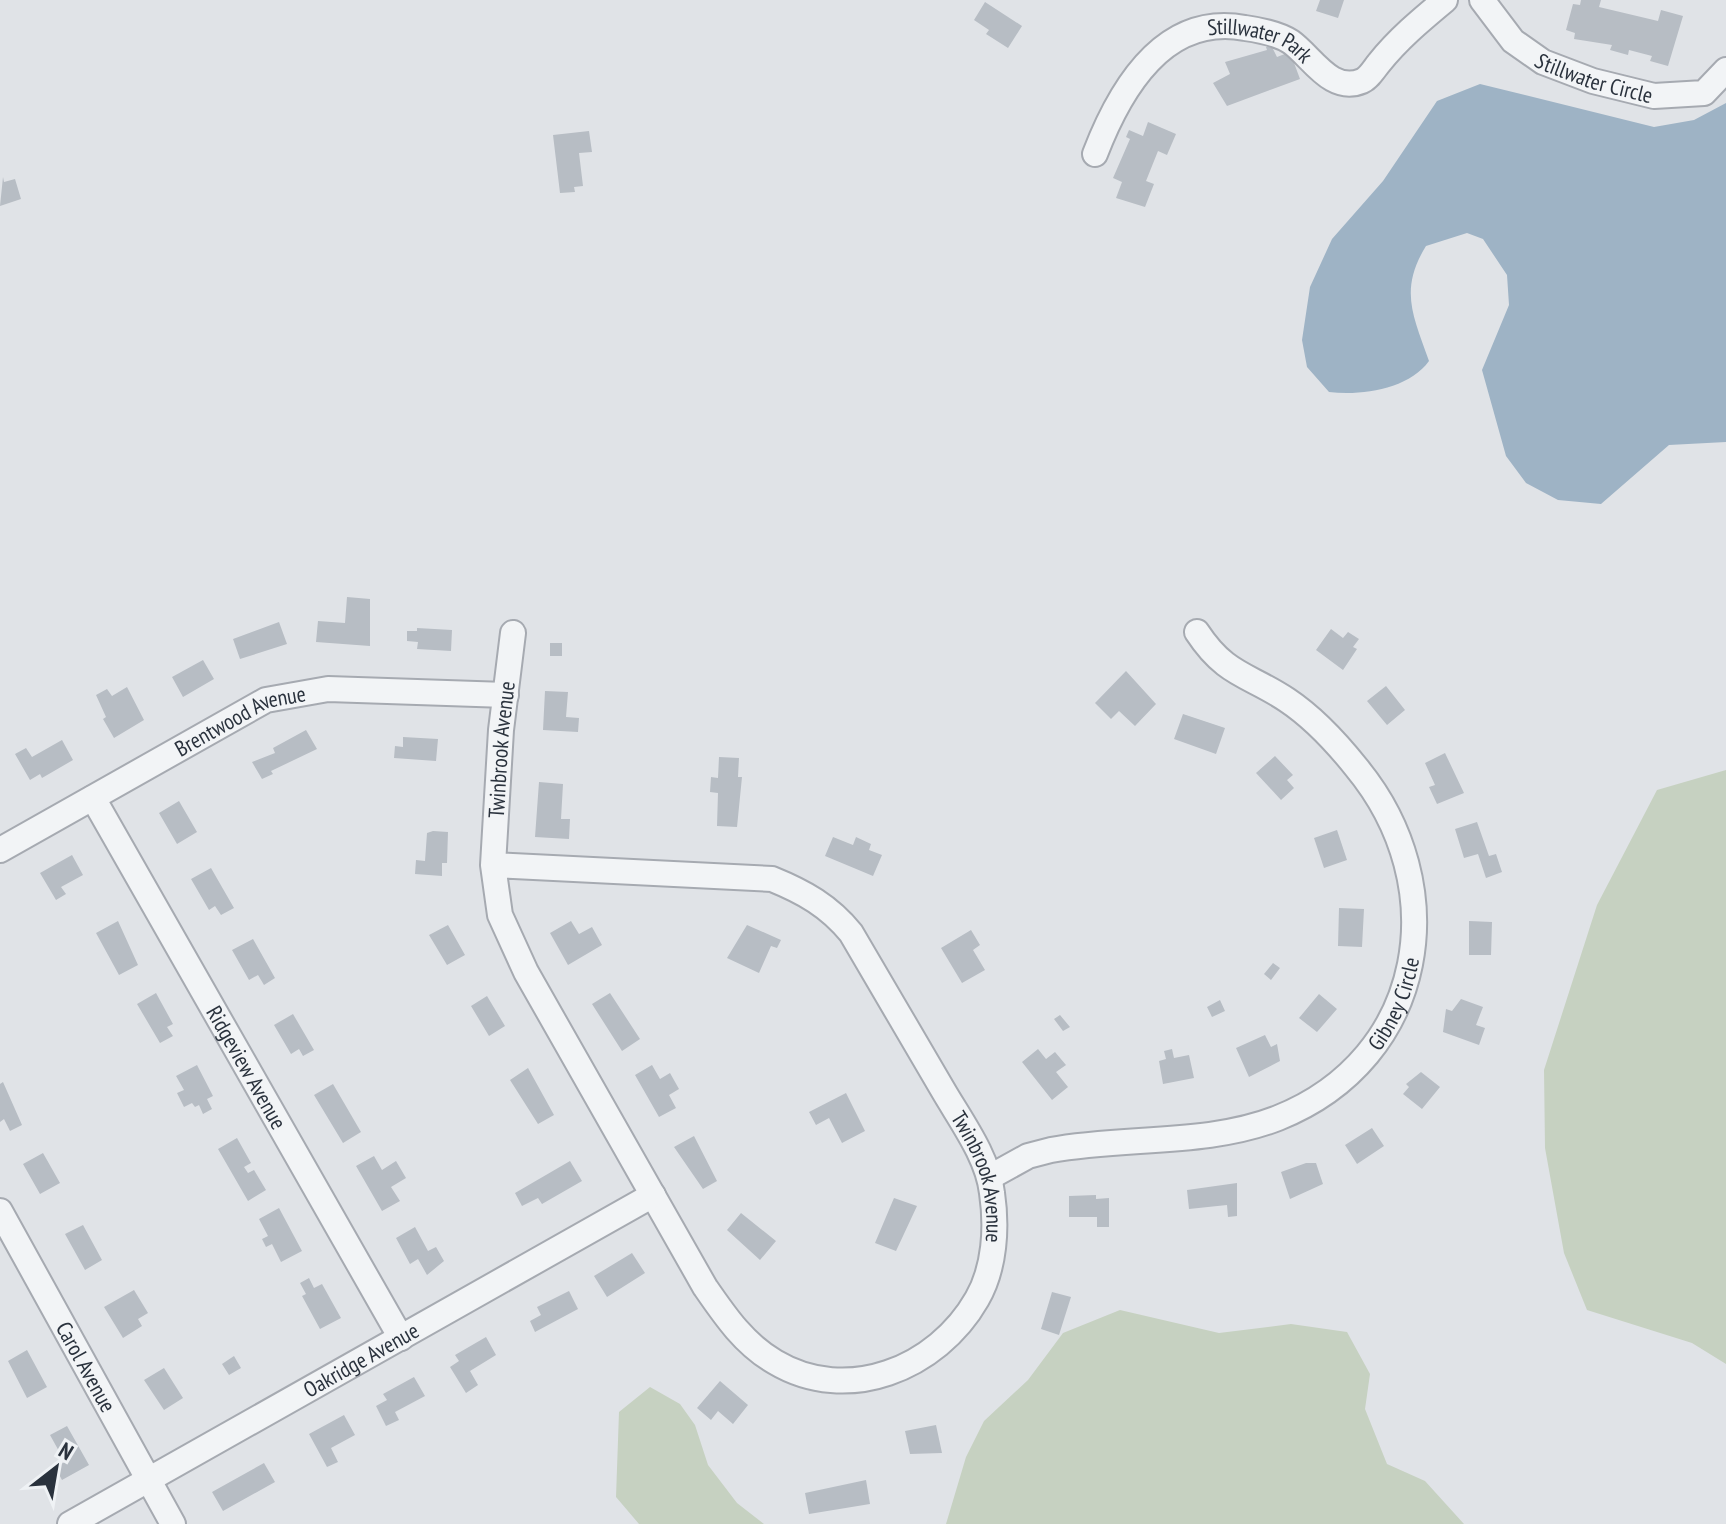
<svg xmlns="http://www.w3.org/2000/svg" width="1726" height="1524" viewBox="0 0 1726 1524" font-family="'PT Sans Narrow',sans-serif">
<rect width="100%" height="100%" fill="#e0e3e7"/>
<path fill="#c6d1c1" d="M1726,770V1364L1692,1343L1587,1310L1564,1253L1545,1148L1544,1070L1597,905L1657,790Z
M1120,1310L1219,1333L1291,1324L1347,1332L1370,1374L1365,1409L1387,1464L1425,1481L1464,1524H946L966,1457L984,1421L1028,1380L1063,1333Z
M650,1387L680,1404L695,1425L708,1465L737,1503L764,1524H639L616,1497L619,1412Z"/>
<path fill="#9eb3c5" d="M1480,84L1654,127L1694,120L1726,103V442L1669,445L1601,504L1558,500L1526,483L1506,456L1482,370L1509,305L1507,275L1483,239L1467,233L1426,246C1399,290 1413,315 1429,361C1409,389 1362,396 1329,392L1307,367L1302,340L1310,287L1332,239L1383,181L1437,101Z"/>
<path fill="#b7bdc4" d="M1320,0H1344L1338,18L1316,11Z
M1581,0H1601L1599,7L1658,21L1661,10L1683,16L1668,66L1650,61L1652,56L1629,50L1628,55L1610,50L1612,45L1574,39L1575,33L1566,30L1573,4L1580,5Z
M985,2L1022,26L1008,48L986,34L989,30L974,20Z
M1271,45L1277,57L1290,52L1300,79L1227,106L1213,83L1230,74L1225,62L1267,50L1266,47Z
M1148,122L1176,134L1167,155L1158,151L1146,181L1154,184L1145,207L1116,198L1122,182L1113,178L1130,139L1126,137L1129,130L1143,136Z
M589,131L592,152L579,153L583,186L574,187L575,192L560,193L553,135Z
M3,177L4,182L15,179L21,199L0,206Z
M347,597L370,599V646L316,642L318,621L345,623Z
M279,622L287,644L240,659L233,639Z
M417,628L452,630L451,651L417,649L418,642L407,641V631H417Z
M1331,629L1343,638L1348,632L1359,639L1353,647L1357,649L1343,670L1316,650Z
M550,643H562V656H550Z
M203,660L214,679L183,697L172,677Z
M1126,671L1156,704L1135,726L1119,711L1111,719L1095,703Z
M1386,686L1405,710L1387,725L1367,701Z
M127,687L144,720L114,738L103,719L106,717L96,695L107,689L112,696Z
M545,691L568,692L566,717L579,718L578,732L543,730Z
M1183,714L1225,728L1216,754L1174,739Z
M306,730L317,749L271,771L273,774L262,779L252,762L275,753L273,748Z
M403,737L438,739L436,761L394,758L395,746L403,747Z
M62,740L73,760L42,778L40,774L30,780L15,754L26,748L32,757Z
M1445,753L1464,793L1437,804L1429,787L1435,785L1425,763Z
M1275,756L1293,775L1287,780L1294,788L1281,800L1256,773Z
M719,757L739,758L738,777H742L737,827L717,826L718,793L710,792L711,777L718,778Z
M539,782L563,784L561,819H570L569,839L535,837Z
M179,801L197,832L177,844L159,813Z
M1477,822L1489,856L1496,854L1502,872L1486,878L1478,854L1464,858L1455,829Z
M1337,830L1347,860L1324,868L1314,838Z
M433,831L448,832L447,863H442V876L415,874L416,860L425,861L427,833Z
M833,837L853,845L856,837L871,844L869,850L882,855L873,876L825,856Z
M72,855L83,875L61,887L66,894L56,900L40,873Z
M211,868L234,908L221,915L215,906L209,910L191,879Z
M1339,908L1364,909L1362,947L1338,946Z
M118,921L138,965L119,975L96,933Z
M571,921L579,934L592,927L602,945L568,965L550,933Z
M1469,921L1492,922L1491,955H1469Z
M448,925L465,955L447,965L429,935Z
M747,925L781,940L777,948L771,946L759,973L727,958Z
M971,930L980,945L973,950L985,970L962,983L941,948Z
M253,939L275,978L264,985L258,975L249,980L232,950Z
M1273,963L1280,968L1271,980L1264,974Z
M156,993L173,1024L167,1027L173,1036L160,1043L137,1004Z
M610,993L640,1039L622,1051L592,1004Z
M1319,994L1337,1009L1317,1032L1299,1018Z
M487,996L505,1026L489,1036L471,1006Z
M1461,999L1483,1007L1476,1025L1485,1028L1479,1045L1443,1032L1446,1009L1452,1011Z
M1220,1000L1225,1011L1212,1017L1207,1007Z
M293,1014L314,1050L303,1056L299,1049L291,1054L274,1025Z
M1060,1015L1070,1027L1063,1031L1054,1019Z
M1265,1035L1271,1047L1277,1044L1280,1061L1249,1077L1236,1048Z
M1038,1049L1046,1059L1055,1052L1066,1065L1056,1072L1068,1087L1052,1100L1022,1062Z
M1172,1049L1174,1058L1189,1055L1194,1078L1163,1084L1159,1061L1166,1059L1164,1051Z
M197,1065L213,1096L207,1099L212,1109L203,1114L199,1105L195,1107L192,1103L184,1107L177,1093L184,1090L176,1076Z
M652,1065L660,1079L670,1073L679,1089L669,1095L676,1108L659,1117L635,1075Z
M528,1068L554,1115L538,1124L510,1080Z
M1421,1072L1440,1087L1422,1109L1403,1094L1409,1087L1406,1084Z
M3,1082L22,1125L10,1131L4,1119L0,1122V1084Z
M333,1084L361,1132L343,1143L314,1095Z
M846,1093L865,1131L842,1143L829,1118L816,1125L809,1112Z
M1372,1128L1384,1146L1357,1164L1345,1145Z
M694,1136L717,1181L703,1189L674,1147Z
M237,1138L251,1163L244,1167L248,1173L254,1170L266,1190L248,1201L218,1149Z
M43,1153L60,1183L40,1194L23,1164Z
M374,1156L382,1170L396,1161L406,1178L391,1187L400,1201L382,1211L356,1166Z
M570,1161L582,1181L542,1204L538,1198L522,1206L515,1193Z
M1306,1163H1316L1323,1184L1290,1199L1281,1172Z
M1237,1183V1216L1228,1217L1227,1205L1189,1209L1187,1190Z
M1096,1195V1199L1109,1198V1227H1097V1217H1069V1196Z
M894,1198L917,1206L896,1251L875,1243Z
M279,1208L302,1251L281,1262L272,1244L266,1247L262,1239L268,1236L259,1219Z
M741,1213L776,1241L760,1260L727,1230Z
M83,1225L102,1260L85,1270L65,1234Z
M415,1227L428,1251L436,1247L444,1261L427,1275L418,1259L410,1264L396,1238Z
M632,1253L645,1273L607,1297L594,1276Z
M309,1278L314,1288L322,1284L341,1318L320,1329L302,1296L306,1294L300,1283Z
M134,1290L148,1313L138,1319L142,1326L123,1338L104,1307Z
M569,1291L578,1309L535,1332L530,1321L541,1315L537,1307Z
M1052,1292L1071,1297L1059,1335L1041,1329Z
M486,1337L496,1355L470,1371L478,1385L466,1393L450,1367L459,1361L455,1355Z
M27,1350L47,1387L27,1398L8,1361Z
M234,1356L241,1368L229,1375L222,1364Z
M164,1368L183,1398L164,1410L144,1380Z
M414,1377L425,1396L395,1412L399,1420L386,1426L376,1406L387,1400L383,1394Z
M720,1381L748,1405L733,1424L718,1411L711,1420L697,1408Z
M344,1415L355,1435L331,1448L338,1462L327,1467L309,1434Z
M936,1425L942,1453L910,1454L905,1431Z
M67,1426L89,1465L62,1480L55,1467L65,1462L50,1435Z
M264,1463L275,1482L223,1511L212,1492Z
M866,1480L870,1504L809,1514L805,1493Z"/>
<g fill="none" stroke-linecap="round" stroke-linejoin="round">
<defs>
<g id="minor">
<path id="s1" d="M1482,0L1513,41L1543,62L1593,81L1654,96L1704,93L1726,70"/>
<path id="s2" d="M1095,154C1120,89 1164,13 1245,28C1259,30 1279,34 1291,42C1312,57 1331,94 1362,81C1369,78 1374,69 1379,63C1398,39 1421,20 1445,0"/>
<path id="s3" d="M93,798L401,1338"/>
<path id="s4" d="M0,850L266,700L328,689L506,695"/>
<path id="s5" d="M493,865L772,879C804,892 829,906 851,933C882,985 912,1038 943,1090C961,1121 988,1157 992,1193C997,1227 995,1268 977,1299C937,1369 847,1405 775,1362C744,1344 725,1316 705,1287L526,972L500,915L493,865L501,730L513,633"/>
<path id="s6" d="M990,1177L1028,1156L1051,1150C1125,1136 1207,1146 1278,1118C1428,1058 1454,885 1356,767C1336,742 1314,718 1287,700C1248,674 1226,676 1197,632"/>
<path id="s7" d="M0,1211L173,1524"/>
<path id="s8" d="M70,1524L653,1195"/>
</g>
</defs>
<use href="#minor" stroke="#a6aab1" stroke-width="28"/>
<use href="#minor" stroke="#f2f4f6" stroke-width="24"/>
</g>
<g text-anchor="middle" stroke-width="6" stroke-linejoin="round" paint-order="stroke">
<g font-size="22" fill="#2a323d" stroke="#eff2f5">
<text dy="8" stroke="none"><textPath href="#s2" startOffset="232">Stillwater Park</textPath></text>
<text dy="8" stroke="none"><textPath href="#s1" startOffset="142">Stillwater Circle</textPath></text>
<text dy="8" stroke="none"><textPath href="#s4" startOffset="274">Brentwood Avenue</textPath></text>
<text dy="8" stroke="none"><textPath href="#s5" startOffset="1712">Twinbrook Avenue</textPath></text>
<text dy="8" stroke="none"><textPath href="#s6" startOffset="466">Gibney Circle</textPath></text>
<text dy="8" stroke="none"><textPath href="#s3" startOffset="310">Ridgeview Avenue</textPath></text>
<text dy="8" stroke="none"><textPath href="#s5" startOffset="654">Twinbrook Avenue</textPath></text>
<text dy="8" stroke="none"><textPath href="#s8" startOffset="334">Oakridge Avenue</textPath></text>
<text dy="8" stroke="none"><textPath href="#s7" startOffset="178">Carol Avenue</textPath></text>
</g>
</g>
<g transform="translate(56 1468) rotate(31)" stroke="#eff2f5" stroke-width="6" paint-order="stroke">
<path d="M0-6L14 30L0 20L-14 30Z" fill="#2a323d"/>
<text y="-12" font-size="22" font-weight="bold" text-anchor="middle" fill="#2a323d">N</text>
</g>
</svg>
